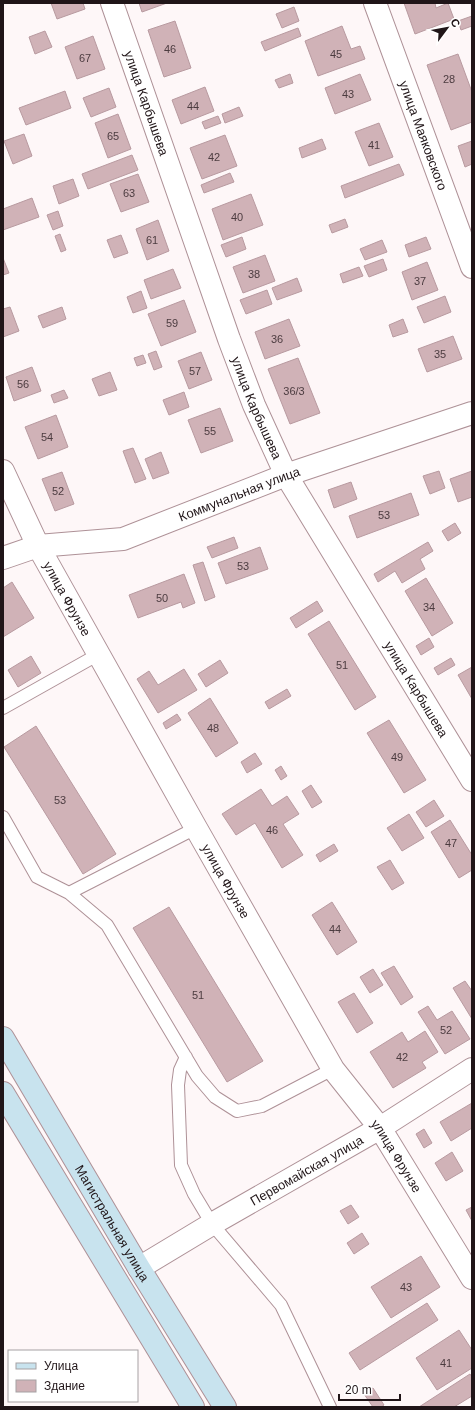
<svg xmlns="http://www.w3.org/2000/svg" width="475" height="1410" viewBox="0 0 475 1410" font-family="Arial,sans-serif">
<rect width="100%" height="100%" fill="#fef7f8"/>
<path fill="#d0b2b7" stroke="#b89aa0" d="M51,3H83L85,9L57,19Z
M139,3H167L142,12Z
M404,3H435L436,8L448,3L454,19L415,34Z
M294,7L299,21L282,28L276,14Z
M472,16V26L461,30L458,21Z
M175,21L191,68L164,77L148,30Z
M342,26L351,49L360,46L365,59L318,76L305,41Z
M298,28L301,36L265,51L261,42Z
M45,31L52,47L35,54L29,37Z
M93,36L105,69L77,79L65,47Z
M458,54L472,92V122L451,130L427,65Z
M290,74L293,83L279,88L275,80Z
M360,74L371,100L335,114L325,88Z
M205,87L214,111L181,124L172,100Z
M109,88L116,107L91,117L83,98Z
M65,91L71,108L26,125L19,108Z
M239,107L243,116L225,123L222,114Z
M118,114L131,149L108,158L95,123Z
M218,116L221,123L205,129L202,122Z
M379,123L393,157L369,166L355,132Z
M24,134L32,156L13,164L4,141Z
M225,135L237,166L202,179L190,148Z
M322,139L326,149L302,158L299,148Z
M472,141V164L465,167L458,146Z
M132,155L138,170L88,189L82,174Z
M399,164L404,175L345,198L341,186Z
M230,173L234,182L204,193L201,185Z
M138,174L149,202L121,212L110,184Z
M73,179L79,196L59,204L53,186Z
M251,194L263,225L223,240L212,209Z
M32,198L39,217L3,230V209Z
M58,211L63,226L53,230L47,215Z
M345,219L348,227L332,233L329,225Z
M158,220L169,251L147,260L136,229Z
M60,234L66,250L61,252L55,236Z
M121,235L128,253L114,258L107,240Z
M242,237L246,249L226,257L221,245Z
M426,237L431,249L409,257L405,245Z
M382,240L387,252L365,260L360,249Z
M265,255L275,281L243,293L233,267Z
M3,258L9,273L3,275Z
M383,259L387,270L369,277L364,266Z
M427,262L438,290L412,300L402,272Z
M359,267L363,276L343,283L340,274Z
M173,269L181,288L151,299L144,280Z
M297,278L302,291L277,300L272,288Z
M267,290L272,304L246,314L240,300Z
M141,291L147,308L133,313L127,297Z
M445,296L451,312L424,323L417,307Z
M184,300L196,332L161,346L148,314Z
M10,307L19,331L3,337V309Z
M62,307L66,319L43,328L38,316Z
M289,319L300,346L265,359L255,332Z
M403,319L408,332L393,337L389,325Z
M453,336L462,359L427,372L418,349Z
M156,351L162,367L154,370L148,354Z
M201,352L212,380L189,389L178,361Z
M143,355L146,363L137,366L134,358Z
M298,358L320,413L290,424L268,369Z
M32,367L41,391L14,401L6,377Z
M110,372L117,390L99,396L92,379Z
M64,390L68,398L54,403L51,395Z
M184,392L189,407L169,415L163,400Z
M220,408L233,441L201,453L188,420Z
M56,415L68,447L38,459L25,427Z
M133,448L146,479L135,483L123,451Z
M161,452L169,473L153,479L145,459Z
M439,471L445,488L430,494L423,476Z
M472,471V497L458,502L450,479Z
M62,472L74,504L55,511L42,479Z
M351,482L357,499L334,508L328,490Z
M411,493L419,515L357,538L349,516Z
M455,523L461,533L448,541L442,531Z
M234,537L238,548L212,558L207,547Z
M428,542L433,551L420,559L425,569L402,583L395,571L378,582L374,574Z
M260,547L268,569L226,584L218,563Z
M203,562L215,597L205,601L193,565Z
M184,574L195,603L183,608L181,602L138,618L129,595Z
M426,578L453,623L432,636L405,591Z
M12,582L34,618L3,637V588Z
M317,601L323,611L296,628L290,618Z
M329,621L376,697L355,710L308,634Z
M429,638L434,647L421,655L416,646Z
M31,656L41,673L18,687L8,670Z
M451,658L455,665L438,675L434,668Z
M220,660L228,673L206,687L198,674Z
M472,667V699L458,675Z
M184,669L197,690L158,713L137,679L149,671L158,685Z
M287,689L291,696L269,709L265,702Z
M210,698L238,743L216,757L188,713Z
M177,714L181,720L166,729L163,723Z
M389,720L426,780L404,793L367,733Z
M36,726L116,854L83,874L4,747Z
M255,753L262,764L247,773L241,762Z
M281,766L287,776L281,780L275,770Z
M311,785L322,802L312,808L302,791Z
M261,789L272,806L287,796L299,814L283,824L303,855L282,868L255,823L236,835L222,814Z
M434,800L444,816L426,827L416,812Z
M409,814L424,838L402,851L387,828Z
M450,820L472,855V870L459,878L431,832Z
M334,844L338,851L320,862L316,855Z
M390,860L404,883L392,890L377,867Z
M332,902L357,942L337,955L312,915Z
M169,907L263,1061L227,1082L133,928Z
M394,966L413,997L401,1005L381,973Z
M373,969L383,985L370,993L360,977Z
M465,981L472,991V1019L453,988Z
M354,993L373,1023L357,1033L338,1002Z
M428,1006L437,1020L452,1011L470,1039L445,1054L418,1012Z
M425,1031L438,1052L422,1062L426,1068L393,1088L370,1052L402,1032L408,1042Z
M472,1103V1128L451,1141L440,1122Z
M424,1129L432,1143L424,1148L416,1134Z
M452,1152L463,1171L446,1181L435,1163Z
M351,1205L359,1217L348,1224L340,1211Z
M472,1207V1221L466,1210Z
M362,1233L369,1244L354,1254L347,1243Z
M421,1256L440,1287L391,1318L371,1287Z
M427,1303L438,1320L360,1370L349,1353Z
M459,1330L472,1350V1368L437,1390L416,1358Z
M470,1374L472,1377V1396L454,1407H419Z
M373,1388L384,1405L381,1407H373L364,1394Z"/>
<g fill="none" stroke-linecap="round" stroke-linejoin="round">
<defs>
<path id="lane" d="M3,708L99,654
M3,817L37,877L69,893L107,925L197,1076L215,1097L237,1111L262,1106L333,1069
M69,893L196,828
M186,1057L180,1070L178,1085L181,1165L194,1194L212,1224L281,1305L330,1407"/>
<g id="street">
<path id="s1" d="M112,3L229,339L254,405L286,475L472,780"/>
<path id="s2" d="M375,3L472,267"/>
<path id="s3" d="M3,471L38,546L196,828L333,1069L380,1128L472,1278"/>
<path id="s4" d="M3,558L38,546L123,539L286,475L472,413"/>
<path id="s5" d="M139,1268L212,1224L380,1128L472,1069"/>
</g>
<g id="secondary">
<path id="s6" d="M3,1038L139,1268L225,1407"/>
<path d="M3,1093L193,1407"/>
</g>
</defs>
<use href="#lane" stroke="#ae9197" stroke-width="14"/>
<use href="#street" stroke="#ae9197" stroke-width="24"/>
<use href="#secondary" stroke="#ae9197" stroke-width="24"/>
<use href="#lane" stroke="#fff" stroke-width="12"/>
<use href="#street" stroke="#fff" stroke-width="22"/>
<use href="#secondary" stroke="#c8e3ee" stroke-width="22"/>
</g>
<g text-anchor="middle" stroke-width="4" stroke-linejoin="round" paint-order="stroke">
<g font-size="11" fill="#4c3c40">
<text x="170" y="53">46</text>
<text x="336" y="58">45</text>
<text x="85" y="62">67</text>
<text x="449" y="83">28</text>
<text x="348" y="98">43</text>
<text x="193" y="110">44</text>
<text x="113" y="140">65</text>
<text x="374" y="149">41</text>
<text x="214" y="161">42</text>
<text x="129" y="197">63</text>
<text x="237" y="221">40</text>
<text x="152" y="244">61</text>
<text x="254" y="278">38</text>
<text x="420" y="285">37</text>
<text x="172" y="327">59</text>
<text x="277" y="343">36</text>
<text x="440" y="358">35</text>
<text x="195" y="375">57</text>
<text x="23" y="388">56</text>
<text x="294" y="395">36/3</text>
<text x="210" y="435">55</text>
<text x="47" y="441">54</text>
<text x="58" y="495">52</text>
<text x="384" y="519">53</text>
<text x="243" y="570">53</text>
<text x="162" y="602">50</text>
<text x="429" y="611">34</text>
<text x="342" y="669">51</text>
<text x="213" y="732">48</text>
<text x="397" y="761">49</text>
<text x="60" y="804">53</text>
<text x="272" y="834">46</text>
<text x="451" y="847">47</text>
<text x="335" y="933">44</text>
<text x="198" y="999">51</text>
<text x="446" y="1034">52</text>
<text x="402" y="1061">42</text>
<text x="406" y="1291">43</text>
<text x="446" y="1367">41</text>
</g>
<g font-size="13" fill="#201518" stroke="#fff">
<text dy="5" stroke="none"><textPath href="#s1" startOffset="106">улица Карбышева</textPath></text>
<text dy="5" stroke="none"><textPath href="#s2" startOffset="141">улица Маяковского</textPath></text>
<text dy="5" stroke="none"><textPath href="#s1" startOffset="430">улица Карбышева</textPath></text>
<text dy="5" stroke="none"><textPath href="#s4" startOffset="247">Коммунальная улица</textPath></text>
<text dy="5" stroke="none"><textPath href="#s3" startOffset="143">улица Фрунзе</textPath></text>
<text dy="5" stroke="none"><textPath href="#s1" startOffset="754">улица Карбышева</textPath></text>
<text dy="5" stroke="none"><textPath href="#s3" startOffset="467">улица Фрунзе</textPath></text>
<text dy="5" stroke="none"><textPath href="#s3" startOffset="791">улица Фрунзе</textPath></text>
<text dy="5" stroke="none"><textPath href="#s5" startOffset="194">Первомайская улица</textPath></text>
<text dy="5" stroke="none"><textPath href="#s6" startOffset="215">Магистральная улица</textPath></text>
</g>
</g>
<rect width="475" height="1410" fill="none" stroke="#201518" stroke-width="8"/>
<rect x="8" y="1350" width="130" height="52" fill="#ffffff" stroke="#a6a1a3"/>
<rect x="16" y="1363" width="20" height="6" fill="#c8e3ee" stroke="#a6a1a3"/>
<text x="44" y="1370" font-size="12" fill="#201518">Улица</text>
<rect x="16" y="1380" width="20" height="12" fill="#d0b2b7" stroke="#a6a1a3"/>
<text x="44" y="1390" font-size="12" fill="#201518">Здание</text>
<g transform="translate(447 28) rotate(58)" stroke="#ffffff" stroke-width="3" paint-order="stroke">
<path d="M0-3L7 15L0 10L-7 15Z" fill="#201518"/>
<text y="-6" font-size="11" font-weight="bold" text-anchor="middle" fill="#201518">С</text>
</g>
<path d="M339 1394v6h61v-6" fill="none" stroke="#201518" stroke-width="2"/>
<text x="345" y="1394" font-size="12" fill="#201518" stroke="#ffffff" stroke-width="3" paint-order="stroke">20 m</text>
</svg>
